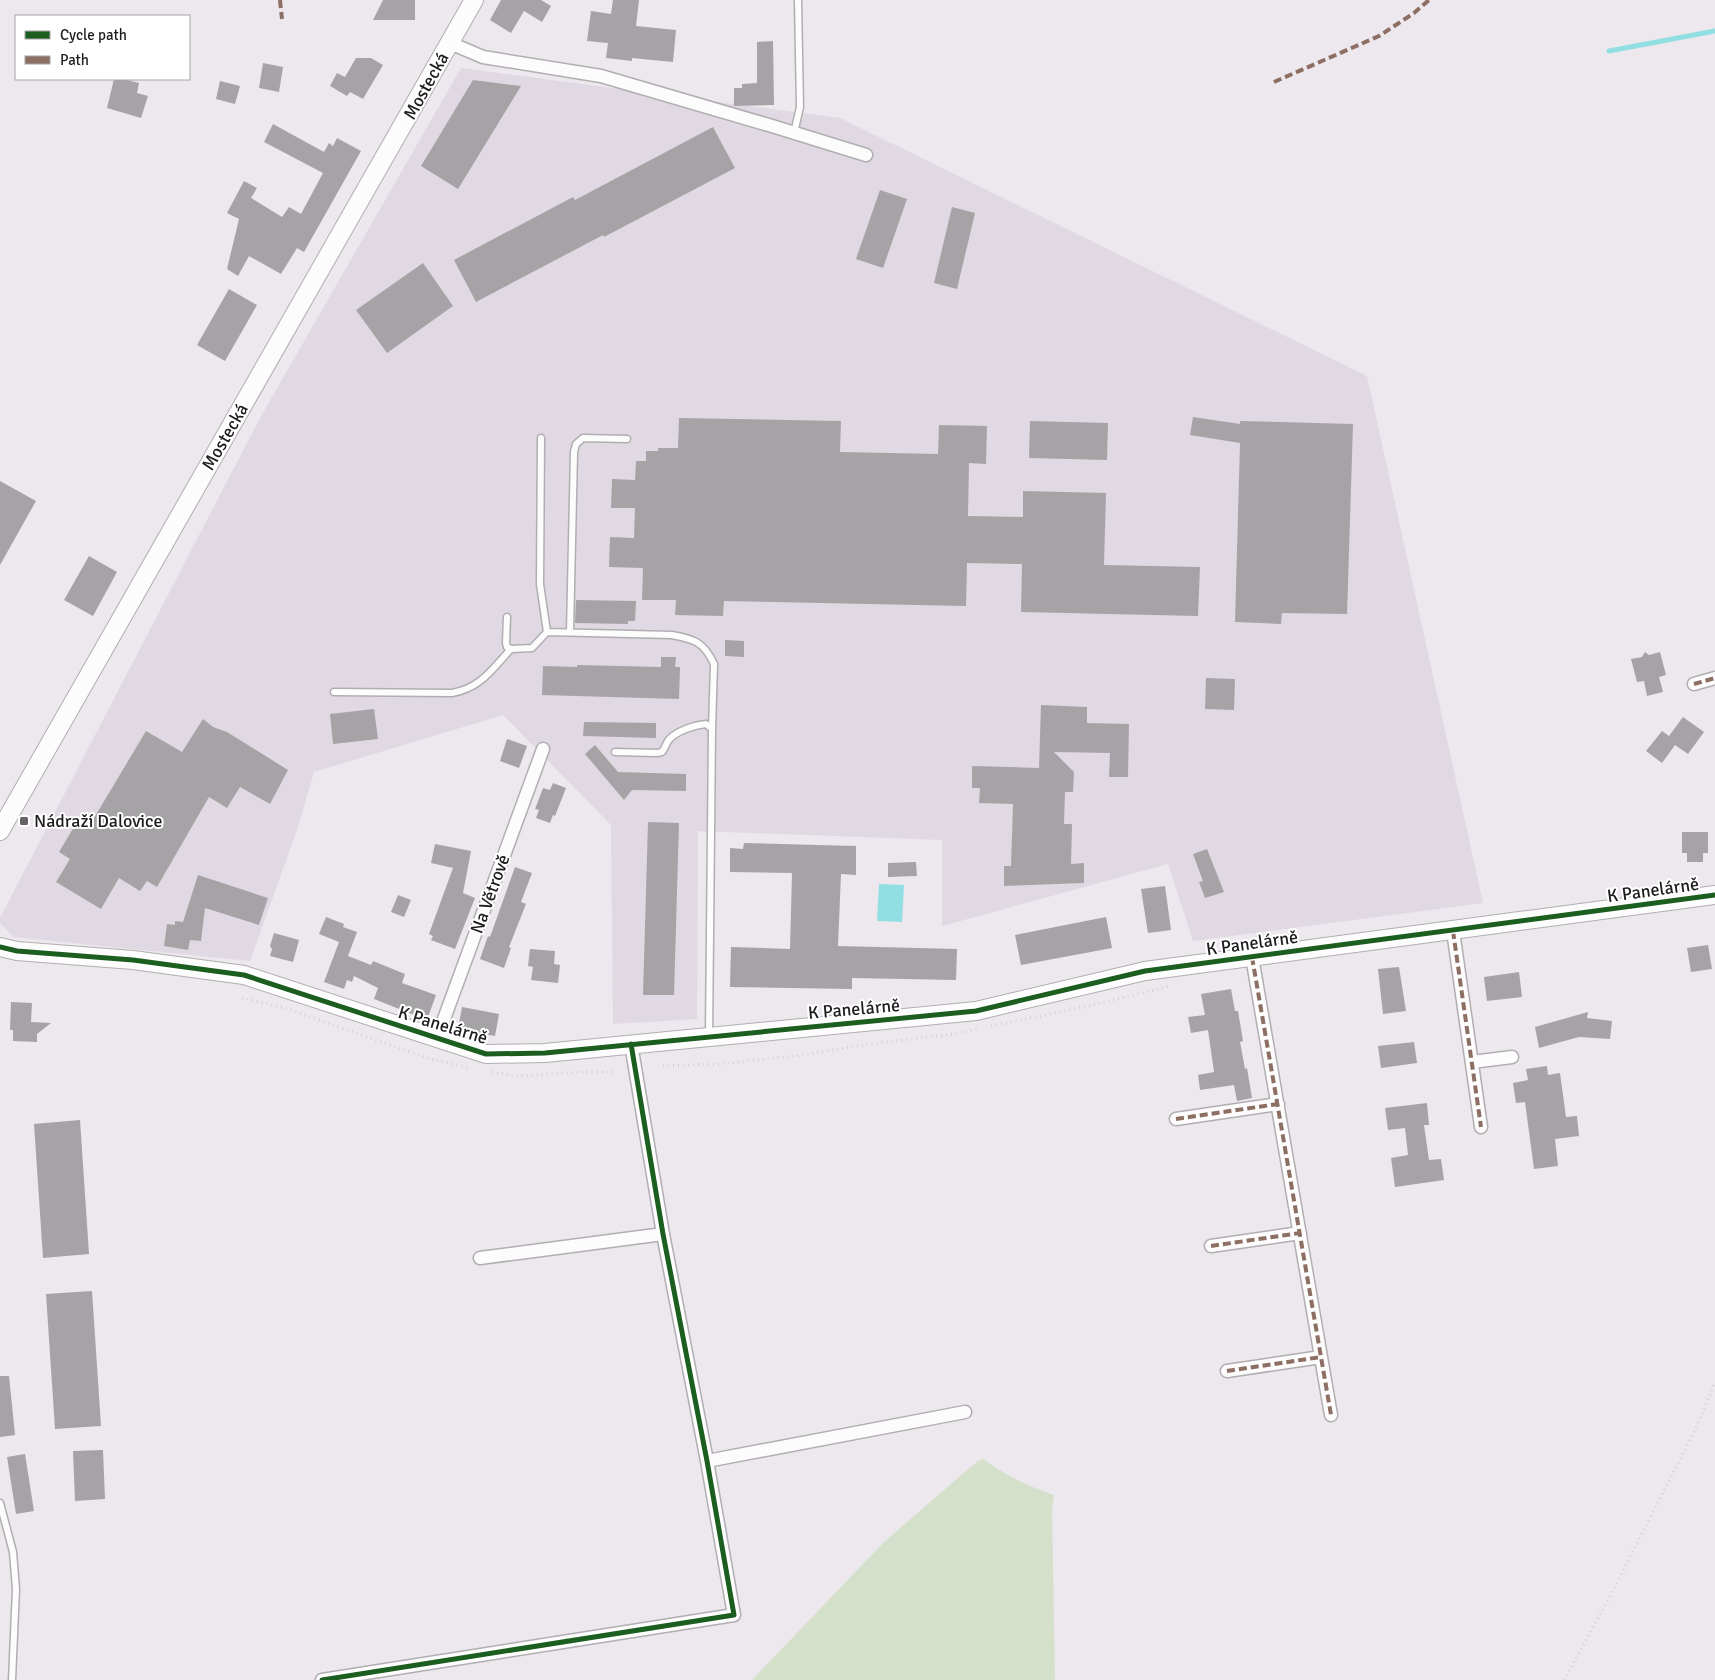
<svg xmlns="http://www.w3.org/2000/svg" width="1715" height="1680" viewBox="0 0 1715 1680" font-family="Signika,sans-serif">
<rect width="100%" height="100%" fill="#ece8ed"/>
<path fill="#e0d8e2" d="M461,68L840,118L1367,376L1483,903L1193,941L1168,864L942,926V840L698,831L697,1019L613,1024L611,825L503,715L314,772L298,827L250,961L14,937L0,923V918L260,418Z"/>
<path fill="#d5e0ca" d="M983,1459C1009,1477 1025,1485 1054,1495L1052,1509L1055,1680H752L884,1542L966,1471L978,1461Z"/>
<path fill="#91dfe2" d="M879,884L904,885L902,922L877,921Z"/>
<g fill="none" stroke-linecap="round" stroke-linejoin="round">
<path stroke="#91dfe2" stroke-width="5" d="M1609,51L1715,31"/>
</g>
<path fill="#a6a3a7" d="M383,0H415V20H373Z
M501,0H541L551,6L542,22L524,11L511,33L490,20Z
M613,0H639L636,26L676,30L673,62L632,58V61L606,58L608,43L587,41L591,11L611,14Z
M773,41L774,105L734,106V88H742V84L757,83V42Z
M356,58H371L383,65L363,99L350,92L347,96L330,86L337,73L345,77Z
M263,63L283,67L279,92L259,88Z
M114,79H123L139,83L137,93L148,96L141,118L107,108Z
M473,80L521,86L458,189L421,166Z
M220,81L240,86L235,104L216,99Z
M273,124L324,152L329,143L333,146L337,138L361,151L304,252L297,248L281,274L249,256L238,276L227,269L239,219L227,213L244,181L257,188L251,198L282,217L289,207L301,214L323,173L264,142Z
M713,127L735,168L604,237L603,235L476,302L454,260L573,197L575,200Z
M880,190L907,199L883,268L856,259Z
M952,207L975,213L957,289L934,283Z
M423,263L453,306L387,353L356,310Z
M229,289L257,305L225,361L197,345Z
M1193,417L1240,424V421L1353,424L1347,614L1282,613L1281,624L1235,622L1240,443L1190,435Z
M679,418L841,421L840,452L938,454L939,425L987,426L986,464L969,463L968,516L1023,517V491L1106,493L1104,565L1200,567L1198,616L1021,612L1022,564L967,563L966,606L724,601L723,616L675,615L676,600H642L643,568L609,567L610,537L634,538L635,508H611L612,479L635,480L636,461H646V451H658V448H678Z
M1030,421L1108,423L1107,460L1029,458Z
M0,481L36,501L0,565Z
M89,556L117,572L93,616L64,600Z
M576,600L636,601L635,621H628V624L575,623Z
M725,640L744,641V657L725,656Z
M1645,652L1649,655L1660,652L1666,675L1659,677L1663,692L1647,696L1644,681L1637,682L1631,659L1642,657Z
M661,657H676L675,667H680L679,699L542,695L543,666L577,667V665L661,667Z
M1206,678L1235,679L1234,710L1205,709Z
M1041,705L1087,707V723L1129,724L1128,777H1109L1110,753L1054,752L1074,772L1073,792H1065L1064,824H1072L1071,864L1084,863V883L1004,886V866H1011L1013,804L979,803L980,788H972V766L1039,768Z
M374,709L378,739L333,744L330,714Z
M1683,717L1704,732L1688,754L1675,745L1662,763L1646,751L1662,731L1669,736Z
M203,719L213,727L227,732L288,770L270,804L240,787L227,808L209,797L157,887L147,881L140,891L119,878L101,909L56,882L70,859L59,852L80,817L91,823L146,731L182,752Z
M584,722L656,723V738L583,736Z
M507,739L527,746L519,768L500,761Z
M595,745L618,772L686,774V791L632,790L624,800L585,754Z
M553,783L566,788L555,816L553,815L550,823L536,818L539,810L535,809L543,788L550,790Z
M648,822L679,823L674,995H643Z
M1682,832H1708V853H1703V862H1687V853H1682Z
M744,843L856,846V875L841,874L838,946L957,949L956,980L852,978V989L730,987L731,947L790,949L792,873L730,872V848L743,849Z
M435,844L471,851L463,893L475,898L455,949L431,940L433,936L429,934L453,868L431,863Z
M1207,849L1224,892L1205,898L1199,882L1203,881L1193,854Z
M916,862L917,876L888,877V863Z
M515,867L532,873L521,902L526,904L509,947L511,948L504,968L480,959L488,936L490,937Z
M198,875L268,898L259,925L205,908L201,941L190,940L188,950L164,946L167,924L175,925V921L183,922Z
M1165,886L1171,930L1148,933L1141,889Z
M398,895L411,900L404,917L391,912Z
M326,917L344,924L343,927L357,932L348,956L371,965L373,961L405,974L402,983L436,995L427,1020L374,999L378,988L354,976L352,982L347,980L344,989L324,982L339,942L319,934Z
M1106,917L1112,948L1021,965L1015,935Z
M274,933L299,940L293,962L270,956L272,949L270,946Z
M1708,945L1712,969L1691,972L1687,948Z
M530,949L555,951L554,964L560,965L558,983L531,980L533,967L528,966Z
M1399,967L1406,1011L1383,1014L1378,969Z
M1519,972L1522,997L1487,1001L1484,977Z
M1231,989L1235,1011H1238L1243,1041L1240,1042L1245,1069L1247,1068L1252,1098L1237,1101L1234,1085L1200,1090L1198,1075L1214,1072L1208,1030L1191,1033L1188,1017L1205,1015L1201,994Z
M11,1002L32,1003L31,1022L51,1023L37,1034V1042L13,1041V1030H10Z
M462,1007L499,1014L495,1036L458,1029Z
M1588,1012L1587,1018L1612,1021L1610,1039L1579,1037L1539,1048L1535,1027Z
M1414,1042L1417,1063L1381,1068L1378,1046Z
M1547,1066L1548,1075L1560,1073L1566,1117L1577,1116L1579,1136L1555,1139L1558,1166L1534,1169L1525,1102L1516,1103L1513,1083L1528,1080L1526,1069Z
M1427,1103L1429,1125H1424L1429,1160L1441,1159L1444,1180L1395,1187L1391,1158L1408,1155L1405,1128L1388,1130L1385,1108Z
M80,1120L89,1254L43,1258L34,1124Z
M92,1291L101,1426L55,1429L46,1294Z
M0,1376H9L15,1435L0,1437Z
M103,1450L105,1499L75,1501L73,1451Z
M25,1454L34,1511L16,1514L7,1457Z"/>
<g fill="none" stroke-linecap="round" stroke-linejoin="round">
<defs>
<path id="lane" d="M794,133L800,107L798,0
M541,438L540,584L547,632
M507,617L506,643L507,647L511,649L532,648L547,632L672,635C694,639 704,642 714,664L712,729
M570,632L574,452L576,444L583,438L627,439
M334,692L452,693C481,688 492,669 511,649
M615,752L657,753L662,752C665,748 666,744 668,741C675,731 695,725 706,724L712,729L709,1036
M0,1503L13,1552L16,1589L12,1680"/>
<path id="street" d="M450,43L483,57L601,76L772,126L866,155
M1694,684L1715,678
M1453,931L1481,1127
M1252,957L1331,1415
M437,1038L543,749
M1472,1062L1512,1057
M1176,1119L1278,1104
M1211,1246L1300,1233
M480,1258L663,1234
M1227,1371L1321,1357
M707,1461L965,1412
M322,1680L734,1615L707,1461L663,1234L631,1044"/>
<path id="secondary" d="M0,831L474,0
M0,947L17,951L133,960L244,975L486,1054L545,1053L976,1011L1145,971L1715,895"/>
</defs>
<use href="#lane" stroke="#b1aeb1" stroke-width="9"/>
<use href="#street" stroke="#b1aeb1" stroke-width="15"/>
<use href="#secondary" stroke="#b1aeb1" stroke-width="20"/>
<path stroke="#d2d2d3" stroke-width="3" stroke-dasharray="1 4" stroke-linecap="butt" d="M242,998L285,1008L430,1059L471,1068
M991,1026L1089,1006L1170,986
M663,1066L719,1064L795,1056L870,1044L953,1034L977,1029
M492,1072L517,1076L582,1072H613
M1564,1680L1609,1598L1696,1428L1715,1382"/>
<use href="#lane" stroke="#fcfcfc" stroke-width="6"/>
<use href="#street" stroke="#fcfcfc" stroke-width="12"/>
<use href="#secondary" stroke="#fcfcfc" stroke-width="18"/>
<path stroke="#8d6e63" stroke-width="4" stroke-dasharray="8 4" stroke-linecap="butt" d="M280,0L282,19
M1274,82L1379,36L1414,13L1429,0
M1694,684L1715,678
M1453,931L1481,1127
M1252,957L1331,1415
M1176,1119L1278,1104
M1211,1246L1300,1233
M1227,1371L1321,1357"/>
<defs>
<path id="cycleway" d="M0,947L17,951L133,960L244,975L486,1054L545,1053L976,1011L1145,971L1715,895
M322,1680L734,1615L707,1461L663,1234L631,1044"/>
</defs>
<use href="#cycleway" stroke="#fff" stroke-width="8"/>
<use href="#cycleway" stroke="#1b5e20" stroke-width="5"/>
</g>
<rect fill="#666366" stroke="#fff" stroke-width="2" x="19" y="816" width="10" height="10" rx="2.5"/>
<g text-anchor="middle" stroke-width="4" stroke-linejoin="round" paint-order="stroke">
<g font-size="18" fill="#1e1c1e" stroke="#fff">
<text transform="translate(426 86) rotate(-61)" y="6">Mostecká</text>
<text transform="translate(225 437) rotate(-60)" y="6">Mostecká</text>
<text transform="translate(1653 890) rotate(-8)" y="6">K Panelárně</text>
<text transform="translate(490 894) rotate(-70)" y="6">Na Větrově</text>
<text transform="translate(1252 943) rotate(-8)" y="6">K Panelárně</text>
<text transform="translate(854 1009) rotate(-5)" y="6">K Panelárně</text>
<text transform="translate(443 1025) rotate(17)" y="6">K Panelárně</text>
</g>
<g font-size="18" fill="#1e1c1e" stroke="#fff" text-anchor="start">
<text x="34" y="827">Nádraží Dalovice</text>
</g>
</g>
<rect x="15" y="15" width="175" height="65" fill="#ffffff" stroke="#a5a4a5"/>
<rect x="25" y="31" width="25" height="8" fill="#1b5e20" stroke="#a5a4a5"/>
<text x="60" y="40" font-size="15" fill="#1e1c1e">Cycle path</text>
<rect x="25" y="56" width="25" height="8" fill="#8d6e63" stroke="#a5a4a5"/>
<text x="60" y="65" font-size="15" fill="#1e1c1e">Path</text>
</svg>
